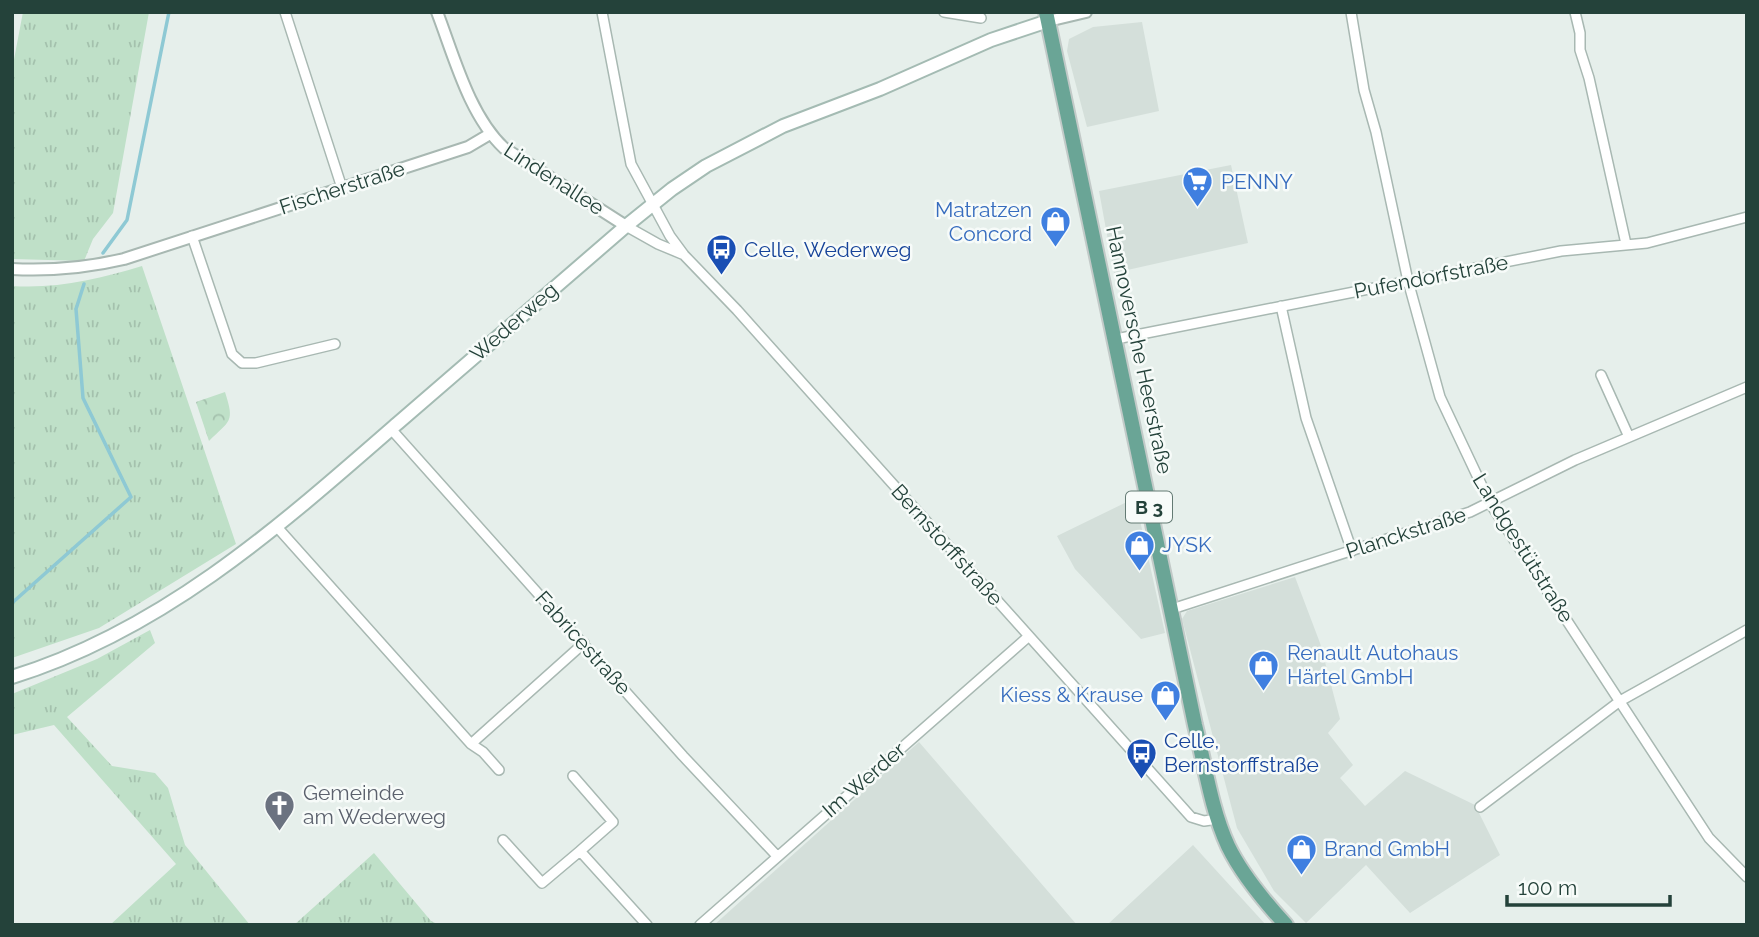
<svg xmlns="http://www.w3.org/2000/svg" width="1759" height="937" viewBox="0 0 1759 937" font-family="Raleway,sans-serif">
<defs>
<pattern id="grass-tufts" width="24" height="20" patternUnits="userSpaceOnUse" patternTransform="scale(1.75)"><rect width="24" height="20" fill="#bfe0c8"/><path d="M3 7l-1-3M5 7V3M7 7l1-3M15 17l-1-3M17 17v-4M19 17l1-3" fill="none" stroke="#a4c1ad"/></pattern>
<pattern id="forest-crowns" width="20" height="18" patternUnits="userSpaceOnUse" patternTransform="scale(1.75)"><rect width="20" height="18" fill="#bfe0c8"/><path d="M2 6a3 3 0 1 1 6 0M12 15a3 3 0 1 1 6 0" fill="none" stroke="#a4c1ad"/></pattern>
</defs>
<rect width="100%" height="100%" fill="#e6efeb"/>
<path fill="#d4dfda" d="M1142,22L1159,111L1087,127L1067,51L1069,39L1093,27Z
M1231,165L1248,243L1114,273L1099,191Z
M1135,498L1165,633L1141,639L1075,569L1057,536Z
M1295,577L1320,643L1340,719L1328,733L1353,765L1340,778L1365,806L1405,771L1475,805L1500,855L1410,913L1366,865L1306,923L1274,891L1237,828L1182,619L1187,611Z
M919,742L1077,925H714Z
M1193,845L1266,925H1107Z"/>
<path fill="url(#grass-tufts)" d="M23,12H149L113,213L93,239L84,261L12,259V70Z
M142,266L236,544L99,628L12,658V286C57,289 99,279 142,266Z
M150,630L155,643L67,717L112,766L155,773L168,788L185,845L250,925H110L176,864L54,725L12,735V694L97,659Z
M374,853L431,921L439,925H294Z"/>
<path fill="url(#forest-crowns)" d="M225,392C235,423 230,420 209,441L196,402Z"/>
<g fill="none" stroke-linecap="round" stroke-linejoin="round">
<path stroke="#8ec9d4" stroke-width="3.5" d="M103,253L127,220L169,12
M12,603L131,497L83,398L76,309L84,284"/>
<defs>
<path id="minor" d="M285,12L342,188
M602,12L631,164L670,236L684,255L737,310L1191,817L1204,821L1218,819
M944,12L981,18
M1351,12L1364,90L1376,132L1408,281L1440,397L1490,503L1709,838L1747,877
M1575,12L1580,33V50L1589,78L1626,244
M626,226L658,244L682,254
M192,236L232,354L242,363H256L335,344
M1281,306L1306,418L1352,551
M1116,339L1561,251L1647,243L1747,217
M1601,375L1629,437
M391,429L683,756L777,856
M277,527L471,744L584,643
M1172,609L1470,512L1575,460L1747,387
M471,744L483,752L499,770
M573,776L613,822L580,851L647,925
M1480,807L1620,701L1747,630
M503,840L542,883L580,851
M700,925L1029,636"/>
<path id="tertiary" d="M437,12C454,56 469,115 504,148L626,226
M1048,21L1086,12
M12,269C51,271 86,268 124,259L468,147L490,134"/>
<path id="secondary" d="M12,677C164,630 281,525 398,423C474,357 550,292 626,226L672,189L706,166L783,126L880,89L991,40L1048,21"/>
<path id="primary" d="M1046,12L1195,725C1205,765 1211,809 1228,846C1242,875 1264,901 1286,925"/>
</defs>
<use href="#minor" stroke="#a8b8b2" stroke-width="12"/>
<use href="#tertiary" stroke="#a8b8b2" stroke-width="14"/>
<use href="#secondary" stroke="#a4bbb3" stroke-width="16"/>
<use href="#primary" stroke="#c2cac8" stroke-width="18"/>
<use href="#minor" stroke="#fff" stroke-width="9"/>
<use href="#tertiary" stroke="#fff" stroke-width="10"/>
<use href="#secondary" stroke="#fff" stroke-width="12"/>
<use href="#primary" stroke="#6aa596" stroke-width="14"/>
</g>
<defs>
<symbol id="supermarket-pin" viewBox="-11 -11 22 30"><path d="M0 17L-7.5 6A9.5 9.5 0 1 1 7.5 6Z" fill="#3f7fe0" stroke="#f7fbf9"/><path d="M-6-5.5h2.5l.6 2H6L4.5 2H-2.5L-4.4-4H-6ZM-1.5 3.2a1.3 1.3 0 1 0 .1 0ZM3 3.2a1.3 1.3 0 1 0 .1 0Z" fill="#fff"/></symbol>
<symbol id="shop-pin" viewBox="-11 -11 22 30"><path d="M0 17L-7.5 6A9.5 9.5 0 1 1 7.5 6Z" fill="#3f7fe0" stroke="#f7fbf9"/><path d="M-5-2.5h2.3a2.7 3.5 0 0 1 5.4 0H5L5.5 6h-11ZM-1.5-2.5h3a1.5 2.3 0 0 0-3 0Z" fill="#fff"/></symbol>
<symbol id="bus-pin" viewBox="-11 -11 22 30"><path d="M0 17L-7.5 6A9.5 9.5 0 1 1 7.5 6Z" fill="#1a4fb4" stroke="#f7fbf9"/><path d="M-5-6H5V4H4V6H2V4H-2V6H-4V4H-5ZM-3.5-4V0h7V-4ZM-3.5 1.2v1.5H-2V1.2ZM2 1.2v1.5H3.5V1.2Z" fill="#fff"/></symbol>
<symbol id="church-pin" viewBox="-11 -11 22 30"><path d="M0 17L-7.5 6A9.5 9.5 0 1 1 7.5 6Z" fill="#6b7280" stroke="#f7fbf9"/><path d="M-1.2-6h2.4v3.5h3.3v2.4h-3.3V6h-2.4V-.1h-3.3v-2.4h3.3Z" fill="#fff"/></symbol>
</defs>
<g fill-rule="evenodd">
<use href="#supermarket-pin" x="1180" y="164" width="35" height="47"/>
<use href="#shop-pin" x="1038" y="204" width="35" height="47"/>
<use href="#bus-pin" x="704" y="232" width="35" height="47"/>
<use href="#shop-pin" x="1122" y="528" width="35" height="47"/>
<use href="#shop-pin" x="1246" y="648" width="35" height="47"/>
<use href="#shop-pin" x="1148" y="678" width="35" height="47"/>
<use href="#bus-pin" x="1124" y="736" width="35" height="47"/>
<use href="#church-pin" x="262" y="788" width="35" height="47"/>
<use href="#shop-pin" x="1284" y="832" width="35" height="47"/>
</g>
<g text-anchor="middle" stroke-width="5" stroke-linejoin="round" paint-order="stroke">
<rect fill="#f7fbf9" stroke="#637a73" stroke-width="2" x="1126" y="491.5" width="46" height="31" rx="5"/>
<g font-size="19" font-weight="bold" fill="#24423a">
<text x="1149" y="514">B 3</text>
</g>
<g font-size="21" fill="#24423a" stroke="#f7fbf9">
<text transform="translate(554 179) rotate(33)" y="7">Lindenallee</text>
<text transform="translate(342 188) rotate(-18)" y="7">Fischerstraße</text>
<text transform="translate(1431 277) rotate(-11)" y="7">Pufendorfstraße</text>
<text transform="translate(514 322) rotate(-41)" y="7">Wederweg</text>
<text transform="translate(1139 350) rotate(78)" y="7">Hannoversche Heerstraße</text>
<text transform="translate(1406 533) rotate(-18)" y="7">Planckstraße</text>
<text transform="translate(947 545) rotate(48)" y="7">Bernstorffstraße</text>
<text transform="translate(1523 548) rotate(58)" y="7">Landgestütstraße</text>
<text transform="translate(583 643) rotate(48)" y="7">Fabricestraße</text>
<text transform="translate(864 780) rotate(-41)" y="7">Im Werder</text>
</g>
<g font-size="21" fill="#366cbe" stroke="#f7fbf9" text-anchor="start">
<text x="1221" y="189">PENNY</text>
<text x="1032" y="217" text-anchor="end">Matratzen<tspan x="1032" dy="24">Concord</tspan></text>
<text x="1162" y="552">JYSK</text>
<text x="1287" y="660">Renault Autohaus<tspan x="1287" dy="24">Härtel GmbH</tspan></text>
<text x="1143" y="702" text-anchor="end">Kiess &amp; Krause</text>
<text x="1324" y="856">Brand GmbH</text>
</g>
<g font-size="21" fill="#164399" stroke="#f7fbf9" text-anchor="start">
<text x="744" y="257">Celle, Wederweg</text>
<text x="1164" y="748">Celle,<tspan x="1164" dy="24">Bernstorffstraße</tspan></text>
</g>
<g font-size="21" fill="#5b616d" stroke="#f7fbf9" text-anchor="start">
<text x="303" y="800">Gemeinde<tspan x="303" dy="24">am Wederweg</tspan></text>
</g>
</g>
<rect width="1759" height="937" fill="none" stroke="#24423a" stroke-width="28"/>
<path d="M1507 895v10h163v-10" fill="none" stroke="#24423a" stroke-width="3.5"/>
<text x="1518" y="895" font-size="21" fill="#24423a" stroke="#f7fbf9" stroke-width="5" paint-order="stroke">100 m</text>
</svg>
